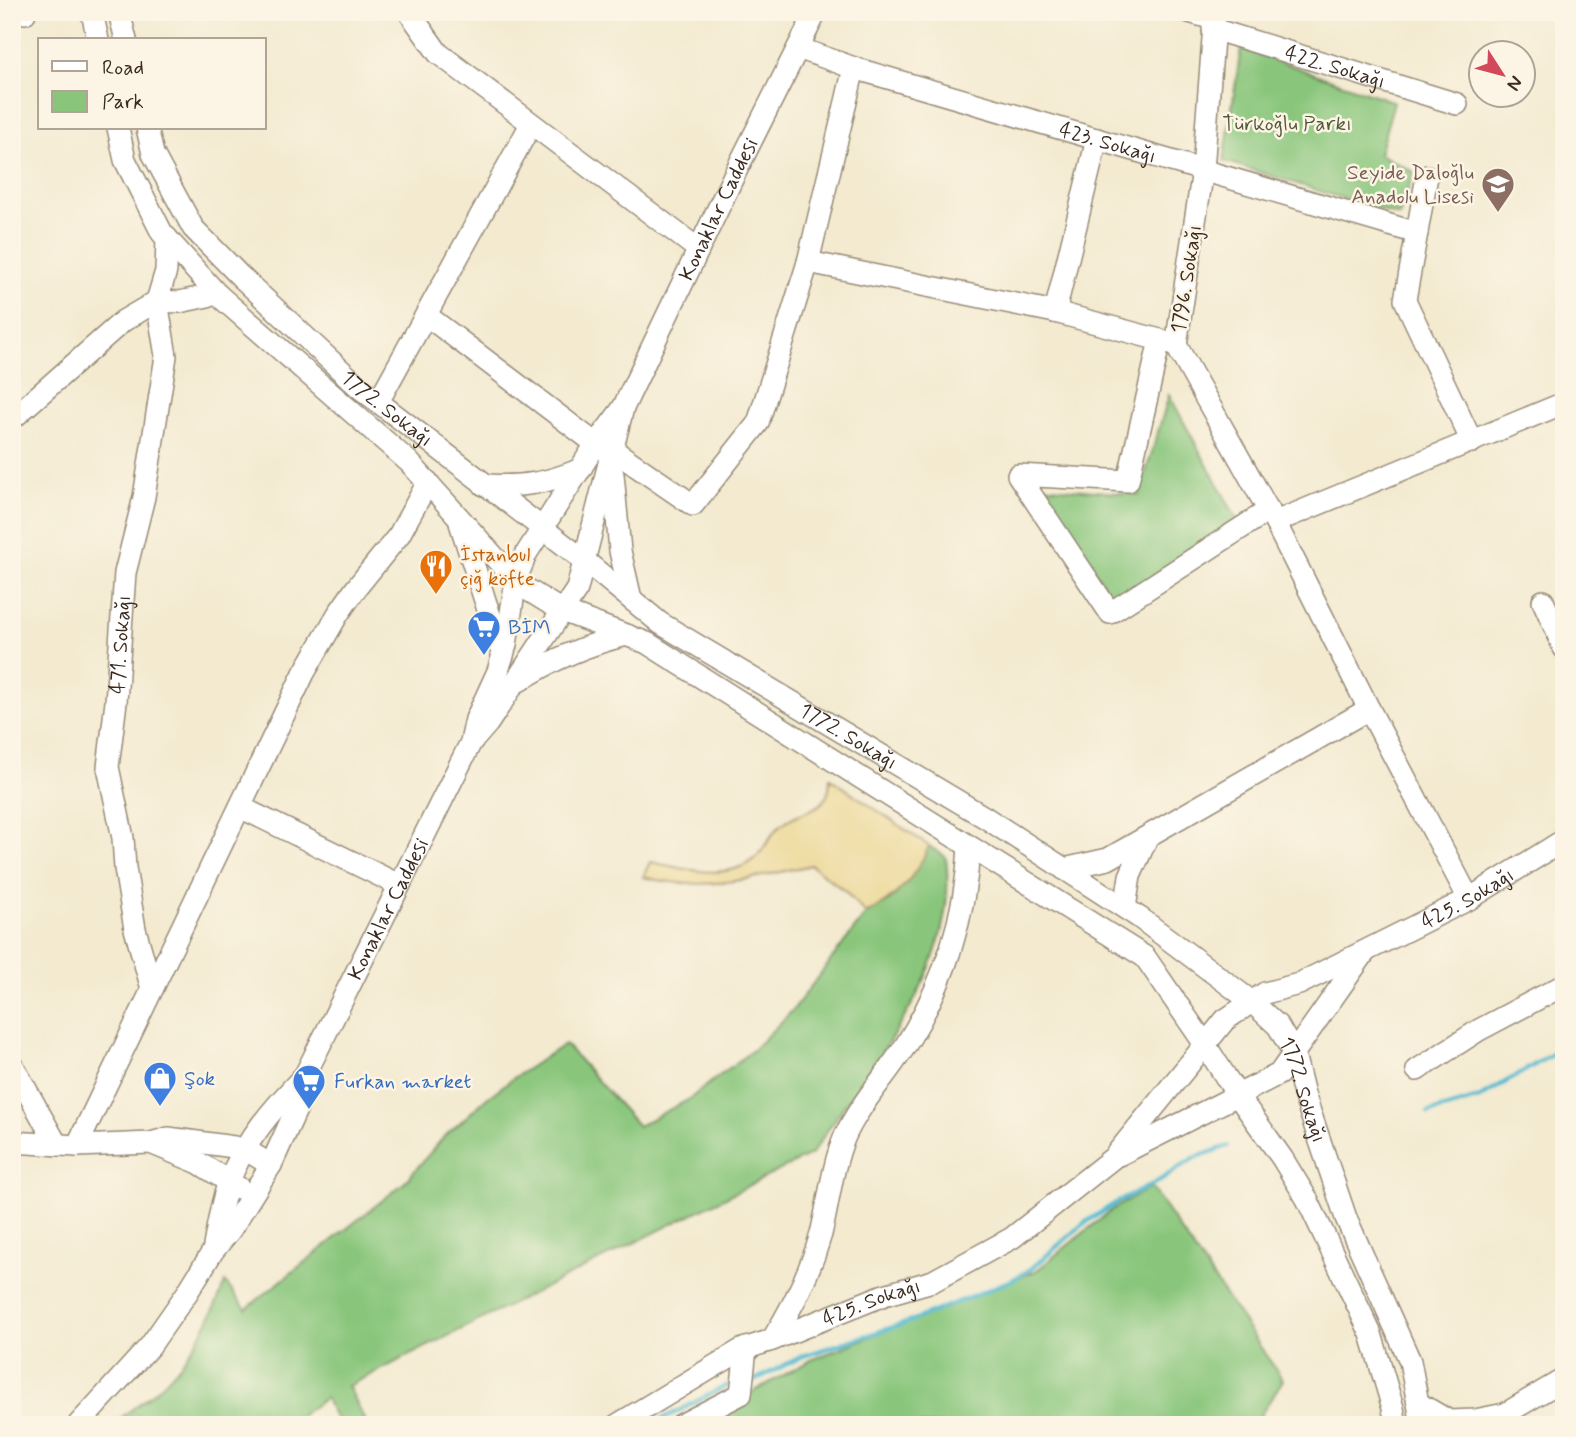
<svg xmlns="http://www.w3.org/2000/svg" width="1576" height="1437" viewBox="0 0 1576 1437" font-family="Mynerve,sans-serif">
<rect width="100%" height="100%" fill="#fcf5e5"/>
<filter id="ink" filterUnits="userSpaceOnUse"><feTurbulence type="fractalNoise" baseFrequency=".0143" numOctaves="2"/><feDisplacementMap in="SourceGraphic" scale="14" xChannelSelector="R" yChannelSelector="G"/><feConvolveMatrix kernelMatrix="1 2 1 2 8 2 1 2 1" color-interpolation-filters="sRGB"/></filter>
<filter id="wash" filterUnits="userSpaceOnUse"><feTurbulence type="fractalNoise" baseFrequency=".00686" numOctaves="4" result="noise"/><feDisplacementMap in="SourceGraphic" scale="28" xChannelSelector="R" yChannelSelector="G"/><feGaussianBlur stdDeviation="1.57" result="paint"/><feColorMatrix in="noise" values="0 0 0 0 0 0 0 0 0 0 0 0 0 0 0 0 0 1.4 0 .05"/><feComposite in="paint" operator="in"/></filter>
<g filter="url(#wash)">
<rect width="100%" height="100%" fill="#f3ead0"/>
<path fill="#89c67c" stroke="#62784d" stroke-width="2" d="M1241,48L1394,102L1379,154L1414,172L1399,216L1224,161Z
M1169,395L1239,523L1118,607L1039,486L1139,495Z
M929,846L946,857C960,975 869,1062 812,1154L348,1386L367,1425H339L325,1398L287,1425H112C126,1413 141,1403 155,1391C189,1361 210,1324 225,1282L246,1309L404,1183L443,1138L487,1098L512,1079L565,1044L638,1126L688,1100L754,1049L792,1011L866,914L889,901L908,882Z
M1151,1187L1283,1380L1254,1425H693L811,1360L1036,1271L1113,1209Z"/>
<path fill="#eeda9e" stroke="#94825e" stroke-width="2" d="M830,778L929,846C916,877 896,899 866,914L846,892L811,865C751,879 705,892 643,877L650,862C684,868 731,884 758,855C768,844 772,830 785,822C807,806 830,814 830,778Z"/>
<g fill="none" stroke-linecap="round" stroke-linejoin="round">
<path stroke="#54bbd2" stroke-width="4.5" d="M1428,1113L1479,1098L1564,1047
M753,1381L803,1356L906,1323L1012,1280L1031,1269L1083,1224L1116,1203L1159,1181L1194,1158L1228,1146
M651,1425L728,1385"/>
</g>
</g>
<g filter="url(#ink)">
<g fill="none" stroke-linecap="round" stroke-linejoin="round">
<defs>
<g id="minor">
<path d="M24,12L25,13"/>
<path d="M92,12L98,40"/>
<path d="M119,12L126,40"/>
<path d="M409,12L438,53L698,249"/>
<path d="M1189,12L1213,19"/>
<path d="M1215,12L1203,170L1176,345L1275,522L1369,709L1469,899"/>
<path id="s1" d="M1213,29L1457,104"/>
<path id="s2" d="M798,48L854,68L1417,233"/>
<path d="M118,128L125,160L162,233L217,294L409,462L508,572L528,590L562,611L647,643L1145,957L1204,1043L1238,1096L1282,1158L1307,1199L1371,1334L1393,1408L1396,1425"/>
<path id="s3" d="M147,128L153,154L193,228L240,276L360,388L585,561L660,623L986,818L1140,918L1252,1002L1278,1026L1294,1054L1304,1094L1346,1218L1410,1361L1422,1425"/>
<path d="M1427,176L1405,300L1472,442"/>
<path d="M808,262L1055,312L1171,343"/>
<path d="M1055,312L1097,139"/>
<path d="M426,315L596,444"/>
<path d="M1160,340L1128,481L1018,475L1110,613L1269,510"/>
<path d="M378,402L531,124"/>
<path d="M12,419L123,321L157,301L179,302L217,294"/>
<path d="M613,450L693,505L758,423L808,262L854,68"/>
<path d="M613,474L620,551L631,599"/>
<path d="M484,485C522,487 545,484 581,469"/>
<path d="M1275,522L1564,403"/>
<path d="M460,523L503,656"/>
<path d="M1543,601L1564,648"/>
<path d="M519,681C553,659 588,644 627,635"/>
<path id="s4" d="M475,738L488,723L577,589L623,408L736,171L816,12"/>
<path d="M240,807L399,885"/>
<path d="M1064,869L1108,859L1369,709"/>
<path d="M1125,908L1130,876L1147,838"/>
<path id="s5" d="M152,989L135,929L125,868L123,838L108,767L116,702L125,573L144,497L166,356L157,301L166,271L167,238"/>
<path d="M12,1064L57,1145"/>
<path d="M1417,1070L1479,1030L1564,985"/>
<path d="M12,1142L77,1146L151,1143L168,1138L234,1147L246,1150L271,1165"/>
<path d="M153,1144L199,1163L239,1188"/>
<path d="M77,1146L304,673L338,614L357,587L399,535L428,482"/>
<path d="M1119,1155L1279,1074L1365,952"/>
<path d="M214,1246C218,1225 221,1202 229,1182C243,1142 276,1105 305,1075"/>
<path d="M772,1340C793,1307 810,1272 821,1234C829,1202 832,1166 845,1136C860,1103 888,1074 907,1043C944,984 966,916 969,847"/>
<path d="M1418,1403L1449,1421L1475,1420L1505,1414"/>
<path d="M1495,1423L1505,1414L1564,1379"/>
<path id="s6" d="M78,1425L150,1346L187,1293L213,1251L231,1229L271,1165L300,1101L305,1075L471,742L476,719L498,671L506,645L516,580L526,554L596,444L623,408"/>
<path id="s7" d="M617,1425L741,1350L772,1340L884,1295L933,1281L1012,1238L1113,1158L1225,1020L1265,993L1299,984L1469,899L1564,840"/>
<path d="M681,1425L741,1394L746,1348"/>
</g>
</defs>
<use href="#minor" stroke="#978a77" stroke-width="24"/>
<use href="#minor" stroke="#fff" stroke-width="21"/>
</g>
</g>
<defs>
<symbol id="school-pin" viewBox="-11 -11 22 30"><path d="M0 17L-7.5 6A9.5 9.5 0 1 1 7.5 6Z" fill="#8d6e63" stroke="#fcf5e5"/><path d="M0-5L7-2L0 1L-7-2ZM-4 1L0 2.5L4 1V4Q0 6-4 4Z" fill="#fff"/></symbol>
<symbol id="restaurant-pin" viewBox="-11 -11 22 30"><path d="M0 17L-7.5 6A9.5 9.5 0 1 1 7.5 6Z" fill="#e8710a" stroke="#fcf5e5"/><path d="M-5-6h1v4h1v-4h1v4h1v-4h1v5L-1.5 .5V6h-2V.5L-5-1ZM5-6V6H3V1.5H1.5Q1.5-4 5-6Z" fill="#fff"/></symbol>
<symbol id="supermarket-pin" viewBox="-11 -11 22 30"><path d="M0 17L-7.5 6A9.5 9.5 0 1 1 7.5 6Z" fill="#3f7fe0" stroke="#fcf5e5"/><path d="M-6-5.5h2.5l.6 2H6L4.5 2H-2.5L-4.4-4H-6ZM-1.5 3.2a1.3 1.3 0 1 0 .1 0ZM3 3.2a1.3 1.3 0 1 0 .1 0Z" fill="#fff"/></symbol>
<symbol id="shop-pin" viewBox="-11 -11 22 30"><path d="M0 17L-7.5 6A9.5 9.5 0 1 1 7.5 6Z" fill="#3f7fe0" stroke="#fcf5e5"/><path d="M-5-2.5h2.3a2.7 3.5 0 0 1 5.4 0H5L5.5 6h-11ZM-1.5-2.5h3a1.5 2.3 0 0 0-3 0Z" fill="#fff"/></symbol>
</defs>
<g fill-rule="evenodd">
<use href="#school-pin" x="1479" y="165" width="38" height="52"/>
<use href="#restaurant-pin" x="417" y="547" width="38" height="52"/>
<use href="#supermarket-pin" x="465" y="608" width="38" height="52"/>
<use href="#shop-pin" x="141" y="1059" width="38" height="52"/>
<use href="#supermarket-pin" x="290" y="1062" width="38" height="52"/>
</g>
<g text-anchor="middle" stroke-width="5" stroke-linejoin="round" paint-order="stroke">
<g font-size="21" fill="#3b2a1e" stroke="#fcf5e5">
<text dy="7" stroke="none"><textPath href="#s1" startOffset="128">422. Sokağı</textPath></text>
<text dy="7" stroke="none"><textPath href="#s2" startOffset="324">423. Sokağı</textPath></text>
<text dy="7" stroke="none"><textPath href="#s4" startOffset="588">Konaklar Caddesi</textPath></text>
<text transform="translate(1186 279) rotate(-81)" y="7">1796. Sokağı</text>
<text dy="7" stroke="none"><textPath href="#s3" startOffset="376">1772. Sokağı</textPath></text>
<text dy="7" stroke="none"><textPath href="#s5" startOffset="350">471. Sokağı</textPath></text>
<text dy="7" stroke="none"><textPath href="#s3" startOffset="943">1772. Sokağı</textPath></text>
<text dy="7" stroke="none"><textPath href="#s7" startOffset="1018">425. Sokağı</textPath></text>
<text dy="7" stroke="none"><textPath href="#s6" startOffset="607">Konaklar Caddesi</textPath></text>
<text dy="7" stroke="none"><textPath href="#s3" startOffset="1531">1772. Sokağı</textPath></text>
<text dy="7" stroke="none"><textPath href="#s7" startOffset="284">425. Sokağı</textPath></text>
</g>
<g font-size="21" fill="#52593a" stroke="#fcf5e5">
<text x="1287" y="130">Türkoğlu Parkı</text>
</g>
<g font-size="21" fill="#785e54" stroke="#fcf5e5" text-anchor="end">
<text x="1474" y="179">Seyide Daloğlu<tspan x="1474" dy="24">Anadolu Lisesi</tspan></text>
</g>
<g font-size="21" fill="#c56008" stroke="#fcf5e5" text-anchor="start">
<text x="460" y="561">İstanbul<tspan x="460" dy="24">çiğ köfte</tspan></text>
</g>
<g font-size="21" fill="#366cbe" stroke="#fcf5e5" text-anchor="start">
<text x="508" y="634">BİM</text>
<text x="184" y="1085">Şok</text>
<text x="334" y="1088">Furkan market</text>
</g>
</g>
<rect width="1576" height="1437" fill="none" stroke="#fcf5e5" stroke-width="42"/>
<rect x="38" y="38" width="228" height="91" fill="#fcf5e5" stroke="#afa495" stroke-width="2"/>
<rect x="52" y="61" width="35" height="10" fill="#ffffff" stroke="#afa495" stroke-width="2"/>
<text x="102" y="74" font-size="21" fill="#3b2a1e">Road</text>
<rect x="52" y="91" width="35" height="21" fill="#89c67c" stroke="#afa495" stroke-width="2"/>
<text x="102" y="108" font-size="21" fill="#3b2a1e">Park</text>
<g transform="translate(1502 74) rotate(126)"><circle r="33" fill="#fcf5e5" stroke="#afa495" stroke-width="2"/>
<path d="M0-5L12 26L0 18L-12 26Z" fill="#d1495b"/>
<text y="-10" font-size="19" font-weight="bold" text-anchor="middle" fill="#3b2a1e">N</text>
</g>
</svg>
